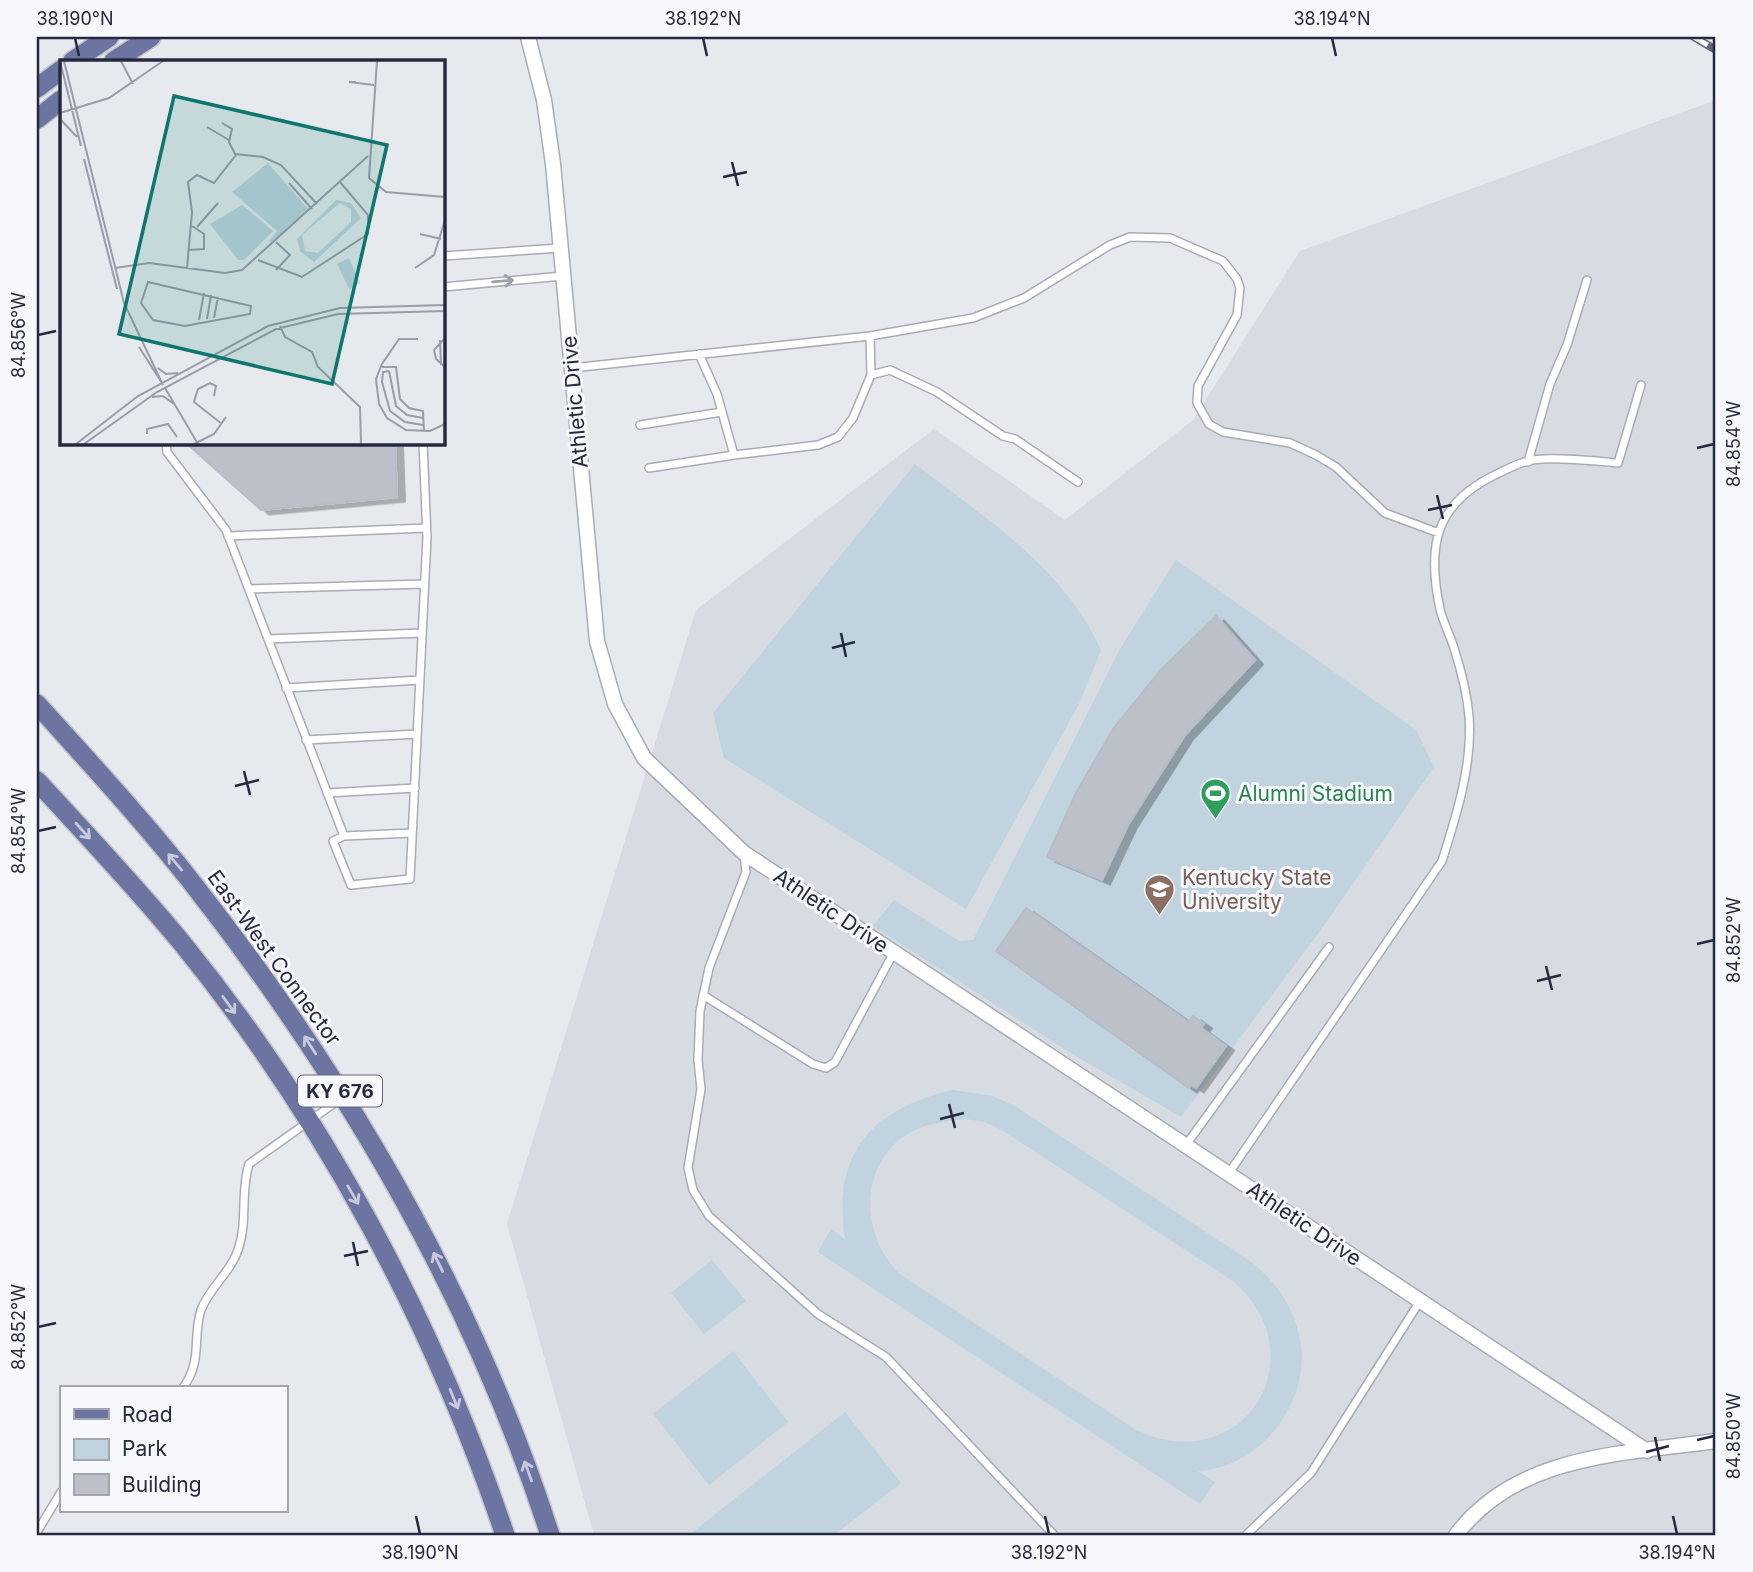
<svg xmlns="http://www.w3.org/2000/svg" width="1753" height="1572" viewBox="0 0 1753 1572" font-family="Inter,sans-serif">
<defs>
<filter id="shadow"><feDropShadow dx="8" dy="4.5" stdDeviation="0" flood-color="#0004"/></filter>
</defs>
<rect width="100%" height="100%" fill="#e6e9ee"/>
<path fill="#d7dbe2" d="M1716,100V1535H594L507,1224L696,610L934,429L1065,520L1193,420L1300,251Z"/>
<path fill="#c0d3de" fill-rule="evenodd" d="M915,464C985,518 1063,567 1101,650L1079,704L966,909L724,758L713,713Z
M1176,560L1416,730L1434,767L1320,931L1181,1117L1069,1052L873,926L894,900L959,941L973,940L1120,649Z
M952,1090L993,1096L1015,1106L1247,1259C1271,1277 1288,1297 1297,1327C1318,1392 1266,1467 1198,1471L1215,1482L1200,1504L818,1252L831,1229L845,1239C832,1153 871,1110 952,1090ZM965,1119L985,1122L1005,1132L1233,1281C1321,1358 1241,1480 1136,1430L900,1274C862,1238 858,1170 903,1137C921,1124 944,1121 965,1119Z
M712,1260L746,1301L704,1334L671,1293Z
M733,1351L788,1422L709,1485L653,1414Z
M845,1412L901,1483L834,1535H689Z"/>
<path fill="#bbc0c9" stroke="#b8bdc8" stroke-width="2" filter="url(#shadow)" d="M186,443H395L397,497L261,510Z
M1216,616L1255,660L1185,735L1128,825L1102,880L1047,857L1076,793L1113,729L1160,671Z
M1026,908L1188,1022L1193,1016L1204,1024L1201,1028L1226,1046L1196,1088L1191,1085L1189,1088L996,951Z"/>
<g fill="none" stroke-linecap="round" stroke-linejoin="round">
<defs>
<path id="service" d="M443,256L560,248
M443,287L563,276
M699,354L717,394L734,455L818,445L838,437L853,418L871,375L870,336
M572,368L870,336L973,318L1024,298L1110,245L1130,237L1170,238L1223,261L1237,279L1240,288L1237,315L1198,386L1197,403L1209,424L1223,432L1290,443L1316,455L1336,467L1385,513L1439,533
M871,375L890,370L937,392L1003,436L1015,439L1078,482
M640,425L722,412
M166,443L167,452L226,530L344,836L333,841L351,885L410,879L427,537L423,443
M1528,462L1550,384L1567,345L1587,280
M649,468L734,455
M228,536L426,528
M249,589L424,584
M268,639L422,633
M286,688L420,680
M306,740L417,734
M327,793L415,788
M344,836L412,833
M744,854L746,872L709,968L700,1011L698,1060L701,1089L688,1168L693,1190L709,1216L818,1314L886,1357L1054,1535
M703,995L813,1064L826,1068L835,1062L894,952
M1186,1145L1329,947
M1229,1173L1442,861C1456,817 1473,764 1469,716C1467,693 1461,670 1454,648C1450,635 1443,622 1440,609C1426,544 1436,502 1499,473C1513,466 1527,459 1544,459C1568,458 1594,461 1618,463L1641,385
M183,1388C203,1360 192,1339 201,1310C209,1288 231,1272 238,1250C248,1222 240,1193 249,1164L343,1097
M37,1532L61,1492
M1246,1535L1311,1473L1420,1301"/>
<path id="minor" d="M528,37L544,100L553,164L597,641L615,704L644,758L744,853L1647,1451
M1456,1535C1517,1454 1623,1454 1716,1441"/>
<path id="primary" d="M73,61L109,37
M114,61L151,37
M37,88L61,70
M37,119L61,100
M37,704C89,762 142,819 190,880C345,1077 473,1295 550,1535
M37,781C86,834 136,887 182,943C324,1118 433,1321 505,1535"/>
</defs>
<use href="#service" stroke="#a8acb6" stroke-width="10"/>
<use href="#minor" stroke="#a8acb6" stroke-width="17"/>
<use href="#primary" stroke="#c2c3ca" stroke-width="22"/>
<use href="#service" stroke="#fff" stroke-width="7"/>
<use href="#minor" stroke="#fff" stroke-width="14"/>
<use href="#primary" stroke="#6c75a2" stroke-width="19"/>
<defs>
<path id="rail" d="M1694,37L1716,50"/>
</defs>
<use href="#rail" stroke="#60657b" stroke-width="8"/>
<use href="#rail" stroke="#f7f8fb" stroke-width="5" stroke-dasharray="16" stroke-linecap="butt"/>
</g>
<defs><path id="oneway-shaft" d="M-6 0H5M1.5-3L5.5 0L1.5 3" fill="none" stroke-width="1.6" stroke-linecap="round" stroke-linejoin="round" transform="scale(1.75)"/></defs>
<use stroke="#9d9fa9" href="#oneway-shaft" transform="translate(503 281) rotate(-5)"/>
<g stroke="#c6cadc">
<use href="#oneway-shaft" transform="translate(83 831) rotate(48)"/>
<use href="#oneway-shaft" transform="translate(175 862) rotate(-130)"/>
<use href="#oneway-shaft" transform="translate(229 1005) rotate(54)"/>
<use href="#oneway-shaft" transform="translate(310 1045) rotate(-123)"/>
<use href="#oneway-shaft" transform="translate(353 1195) rotate(60)"/>
<use href="#oneway-shaft" transform="translate(438 1262) rotate(-116)"/>
<use href="#oneway-shaft" transform="translate(454 1399) rotate(68)"/>
<use href="#oneway-shaft" transform="translate(528 1471) rotate(-110)"/>
</g>
<path fill="none" stroke="#252a40" stroke-width="2.5" d="M75,38L79,56M703,38L707,56M1332,38L1336,56M732,162L738,186M723,177L747,172M38,335L56,331M1697,448L1714,444M1437,495L1443,519M1428,510L1452,505M841,633L846,657M832,648L855,642M244,771L250,795M235,786L259,780M38,831L56,827M1697,944L1714,940M1546,966L1552,990M1537,981L1561,975M949,1104L955,1128M940,1119L964,1113M353,1242L358,1266M344,1256L368,1251M38,1327L56,1323M1655,1437L1660,1461M1697,1440L1714,1436M1646,1452L1669,1446M416,1516L420,1534M1045,1516L1049,1534M1673,1516L1677,1534"/>
<defs>
<symbol id="stadium-pin" viewBox="-11 -11 22 30"><path d="M0 17L-7.5 6A9.5 9.5 0 1 1 7.5 6Z" fill="#2e9e5b" stroke="#f7f8fb"/><path d="M0-5a6.5 5 0 1 0 0 10a6.5 5 0 1 0 0-10ZM-3.5-1.8h7v3.6h-7Z" fill="#fff"/></symbol>
<symbol id="university-pin" viewBox="-11 -11 22 30"><path d="M0 17L-7.5 6A9.5 9.5 0 1 1 7.5 6Z" fill="#8d6e63" stroke="#f7f8fb"/><path d="M0-5L7-2L0 1L-7-2ZM-4 1L0 2.5L4 1V4Q0 6-4 4Z" fill="#fff"/></symbol>
</defs>
<g fill-rule="evenodd">
<use href="#stadium-pin" x="1198" y="776" width="35" height="47"/>
<use href="#university-pin" x="1142" y="872" width="35" height="47"/>
</g>
<g text-anchor="middle" stroke-width="6" stroke-linejoin="round" paint-order="stroke">
<rect fill="#f7f8fb" stroke="#646878" stroke-width="2" x="298" y="1075.5" width="84" height="31" rx="5"/>
<g font-size="19" font-weight="bold" fill="#252a40">
<text x="340" y="1098">KY 676</text>
</g>
<g font-size="21" fill="#252a40" stroke="#f7f8fb">
<text transform="translate(575 402) rotate(-95)" y="7">Athletic Drive</text>
<text transform="translate(831 911) rotate(34)" y="7">Athletic Drive</text>
<text transform="translate(274 958) rotate(54)" y="7">East-West Connector</text>
<text transform="translate(1304 1224) rotate(34)" y="7">Athletic Drive</text>
</g>
<g font-size="21" fill="#27864d" stroke="#f7f8fb" text-anchor="start">
<text x="1238" y="801">Alumni Stadium</text>
</g>
<g font-size="21" fill="#785e54" stroke="#f7f8fb" text-anchor="start">
<text x="1182" y="885">Kentucky State<tspan x="1182" dy="24">University</tspan></text>
</g>
</g>
<g transform="translate(60 60)">
<rect width="385" height="385" fill="#e6e9ee"/>
<path d="M208,103L248,149L212,184L209,181L217,171L172,132ZM276,140L291,143L301,158L254,202L240,191L237,179ZM280,143L291,149V162L258,193L245,191L242,175ZM182,145L213,171L184,200H178L150,164ZM289,198L300,223L289,229L277,204Z" fill="#c0d3de" fill-rule="evenodd"/>
<path fill="none" stroke="#999da8" stroke-width="2" d="M0,1L21,86M4,1L64,243L103,325M61,1L73,24M317,1L309,118L326,132L385,137M296,22H289L314,25M0,53L49,38L103,1M0,59L17,77M162,63L172,69L169,82L175,94L203,97L221,105L257,144M147,67L169,80M24,99L57,229M229,123L252,149M137,167L158,143M360,174L381,179M129,190L144,189V174L132,166M198,200L242,217L308,174V155L280,122M55,208L89,203L165,213L182,210L308,96M127,208L132,152L128,122L137,115L154,123L176,95M355,208L374,195L385,160M216,210L230,195L216,182M88,222L191,246L190,254L125,266L93,260L81,243ZM154,258L158,237M147,259L151,235M139,260L144,233M220,266L225,277L252,292L258,307L300,347L301,384M385,278L374,290L376,299L385,307M358,279H339L322,304L316,319L319,344L327,358L346,370L370,371L385,364M380,280L381,305M79,287L102,323M322,307H336L340,339L349,348L363,351L364,372M98,308L106,314L118,313M329,311L323,312L322,322L330,351L345,362L363,365M329,311L336,346L347,355L363,358M105,328L138,384M154,336L156,326L150,323L138,329L134,342L162,364M92,337L103,336L114,344M87,374V369L108,364L117,377M16,384L78,336L208,266L280,248L385,245M24,384L97,332L216,269L278,254L385,251M134,384L154,374L166,357"/>
<path fill="#0f766e" fill-opacity="0.15" stroke="#0f766e" stroke-width="3.5" d="M114,36L327,85L272,324L59,274Z"/>
<rect width="385" height="385" fill="none" stroke="#252a40" stroke-width="3.5"/>
</g>
<rect width="1753" height="1572" fill="none" stroke="#f7f8fb" stroke-width="77"/>
<rect x="60" y="1386" width="228" height="126" fill="#f7f8fb" stroke="#a3a6b0" stroke-width="2"/>
<rect x="74" y="1409" width="35" height="10" fill="#6c75a2" stroke="#a3a6b0" stroke-width="2"/>
<text x="122" y="1422" font-size="21" fill="#252a40">Road</text>
<rect x="74" y="1439" width="35" height="21" fill="#c0d3de" stroke="#a3a6b0" stroke-width="2"/>
<text x="122" y="1456" font-size="21" fill="#252a40">Park</text>
<rect x="74" y="1474" width="35" height="21" fill="#bbc0c9" stroke="#a3a6b0" stroke-width="2"/>
<text x="122" y="1492" font-size="21" fill="#252a40">Building</text>
<rect x="38" y="38" width="1676" height="1496" fill="none" stroke="#252a40" stroke-width="2.5"/>
<g font-size="18" text-anchor="middle" fill="#252a40">
<text x="75" y="25">38.190°N</text>
<text x="703" y="25">38.192°N</text>
<text x="1332" y="25">38.194°N</text>
<text transform="translate(19 335) rotate(-90)" y="6">84.856°W</text>
<text transform="translate(1734 444) rotate(-90)" y="6">84.854°W</text>
<text transform="translate(19 831) rotate(-90)" y="6">84.854°W</text>
<text transform="translate(1734 940) rotate(-90)" y="6">84.852°W</text>
<text transform="translate(19 1327) rotate(-90)" y="6">84.852°W</text>
<text transform="translate(1734 1436) rotate(-90)" y="6">84.850°W</text>
<text x="420" y="1559">38.190°N</text>
<text x="1049" y="1559">38.192°N</text>
<text x="1677" y="1559">38.194°N</text>
</g>
</svg>
